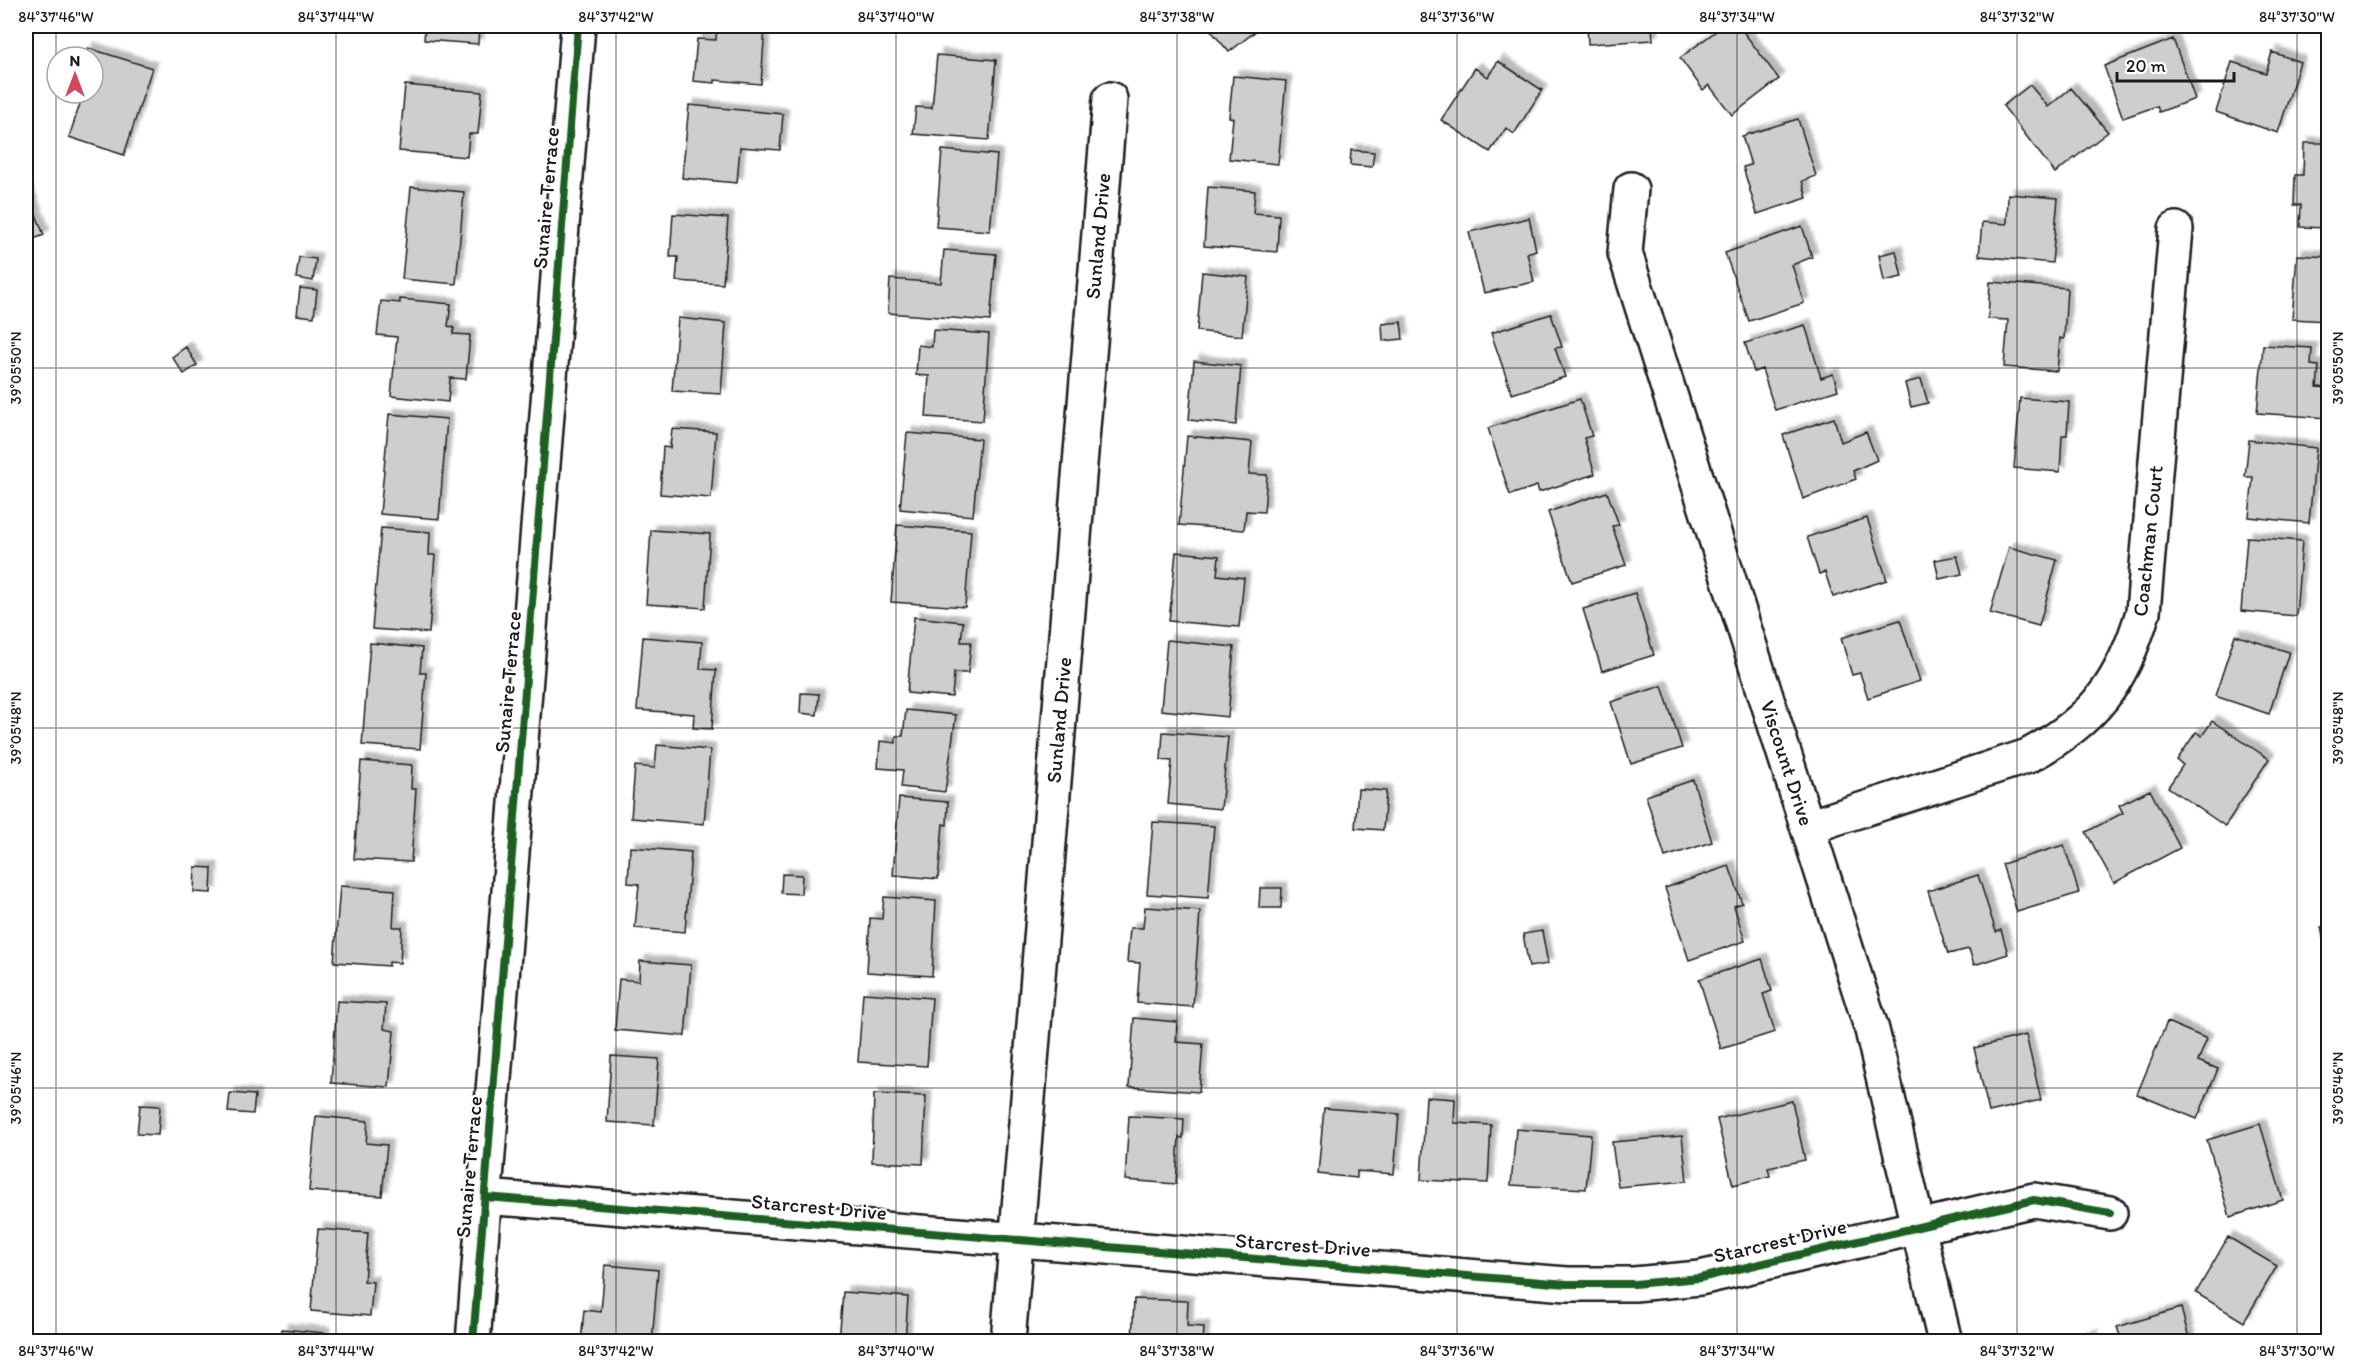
<svg xmlns="http://www.w3.org/2000/svg" width="2354" height="1367" viewBox="0 0 2354 1367" font-family="Itim,sans-serif">
<defs>
<filter id="shadow"><feDropShadow dx="5.5" dy="-5.5" stdDeviation="1.5" flood-color="#0004"/></filter>
</defs>
<rect width="100%" height="100%" fill="#fff"/>
<filter id="ink" filterUnits="userSpaceOnUse"><feTurbulence type="fractalNoise" baseFrequency=".0167" numOctaves="2"/><feDisplacementMap in="SourceGraphic" scale="12" xChannelSelector="R" yChannelSelector="G"/><feConvolveMatrix kernelMatrix="1 2 1 2 8 2 1 2 1" color-interpolation-filters="sRGB"/></filter>
<g filter="url(#ink)">
<path fill="#cecece" stroke="#1c1c1c" stroke-width="1.5" filter="url(#shadow)" d="M425,26H479L478,44L424,40Z
M717,26H765L761,84L715,80V83L693,81L697,39L716,40Z
M1207,26H1262L1229,52Z
M1587,26H1652L1653,40L1588,44Z
M1723,26H1739L1779,79L1732,115L1709,85L1703,90L1680,58Z
M2173,39L2195,99L2159,112L2157,106L2123,118L2104,66Z
M88,48L152,68L124,155L69,137L81,101L72,97L73,93H93V57H85Z
M2272,52L2300,62L2278,133L2216,112L2232,62L2266,73Z
M937,55L996,60L989,140L913,134L916,107L932,108Z
M1498,61L1542,90L1514,134L1506,128L1490,152L1441,120L1475,68L1488,77Z
M1233,76L1286,81L1278,164L1229,159L1233,118L1229,117Z
M405,85L482,92L478,134H469L467,157L399,151Z
M2030,85L2048,107L2071,88L2108,132L2055,173L2003,106Z
M689,105L783,114L780,150L740,147L737,183L682,178Z
M1798,119L1816,176L1802,181L1807,198L1757,214L1743,167L1751,165L1742,136Z
M2304,143H2328V228L2300,227L2301,205H2294L2295,175H2303Z
M942,150L997,155L990,231L936,227Z
M1351,150L1374,152L1372,167L1350,165Z
M411,187L464,192L456,284L402,279Z
M1208,187L1255,191L1253,213L1279,215L1277,252L1204,246Z
M26,189L44,235L26,242Z
M2008,194L2058,198L2052,263L1979,256L1982,222L2007,224Z
M673,214L728,218L723,284L676,281L678,257H670Z
M1529,218L1536,250L1527,253L1534,282L1484,293L1469,232Z
M1802,226L1812,257L1792,265L1804,303L1749,321L1725,253Z
M944,250L996,254L990,321L888,313L890,279L941,283Z
M1896,251L1902,277L1884,281L1879,255Z
M2297,255L2328,257V321L2292,319Z
M299,257L316,259L313,281L296,278Z
M1202,272L1248,277L1242,336L1197,331Z
M1990,282L2067,288L2064,339L2060,338L2057,371L2004,367L2008,320L1988,319Z
M300,288L317,290L314,317L297,315Z
M400,299L451,304L448,326L454,328L453,334L470,335L466,379L450,378L448,402L391,396L397,337L377,335L381,301L400,303Z
M1551,314L1562,347L1555,348L1565,377L1512,394L1491,333Z
M678,318L726,323L721,394L672,391Z
M1401,322L1403,339L1383,341L1382,324Z
M1805,325L1821,378L1833,374L1838,390L1775,410L1762,369L1754,372L1745,343Z
M933,330L989,334L983,421L926,417L929,376L916,375L918,345L932,347Z
M2263,345L2312,348L2311,365L2319,366L2317,387L2328,388V418L2257,413Z
M186,347L197,365L184,374L172,357Z
M1194,361L1241,366L1236,425L1189,420Z
M1921,379L1928,403L1911,407L1905,383Z
M2020,398L2069,402L2067,435H2062L2060,472L2014,468Z
M1580,399L1592,436L1584,438L1595,474L1539,492L1537,486L1510,495L1488,428Z
M389,414L447,419L439,519L380,514Z
M1834,418L1841,442L1866,432L1877,460L1853,471L1856,479L1803,499L1783,435Z
M672,429L716,432L711,498L660,494L663,447L670,448Z
M907,433L980,439L973,516L900,509Z
M1187,436L1252,442L1249,474L1267,475L1264,512L1246,511L1244,530L1179,525Z
M2249,440L2316,448L2309,523L2249,517L2253,477H2245Z
M1607,492L1619,525L1612,526L1626,565L1572,582L1548,512Z
M1867,518L1887,580L1833,597L1825,572L1819,574L1807,537Z
M897,525L971,531L965,607L891,602Z
M381,528L430,532L429,555H435L429,633L372,629Z
M651,530L710,534L705,608L646,604Z
M2247,537L2302,541L2296,616L2241,611Z
M2009,547L2057,560L2039,626L1990,613Z
M1176,552L1219,556L1217,575L1244,578L1239,627L1169,621Z
M1957,556L1962,574L1939,579L1935,560Z
M1635,593L1654,655L1602,671L1583,609Z
M914,617L963,622L961,642H971L968,673H954L952,697L907,693Z
M1900,620L1920,681L1868,698L1860,673L1852,675L1841,638Z
M2235,635L2289,652L2269,714L2215,696Z
M643,637L702,642L700,669L716,670L712,729L693,728L694,714L637,710Z
M1167,640L1234,647L1228,717L1161,710Z
M370,643L422,648L420,673H426L420,749L362,745Z
M1662,686L1682,748L1631,764L1611,702Z
M801,693L819,694L817,715L800,713Z
M906,710L956,715L945,792L901,787L903,770L878,768L880,741L896,743V736H903Z
M2212,721L2269,759L2225,826L2168,787L2183,765L2177,760L2196,732L2202,736Z
M1163,732L1228,737L1221,809L1168,804L1172,761L1161,760Z
M657,745L710,750L704,824L631,818L635,766L655,768Z
M361,761L412,765L411,789H416L411,862L354,859Z
M1693,780L1712,842L1665,857L1646,796Z
M1358,789L1386,791L1383,830L1355,828Z
M2150,790L2180,848L2114,883L2086,832L2123,813L2119,805Z
M899,798L948,802L947,825L943,824L938,879L893,875Z
M1153,822L1214,826L1208,898L1147,894Z
M2064,845L2079,893L2017,912L2002,864Z
M630,847L691,852L685,932L635,928L639,884L628,883Z
M1729,866L1742,903L1734,906L1745,941L1689,960L1665,888Z
M195,867L212,868L211,893L194,892Z
M782,874L802,875L801,894L781,893Z
M1978,875L1996,932L2001,930L2008,954L1974,965L1969,949L1948,954L1928,891Z
M340,886L395,890L393,927H402L400,963L389,962V966L334,962Z
M1260,888H1282L1281,908H1259Z
M884,897L936,901L932,976L867,972L870,918L882,919Z
M1145,907L1200,911L1193,1007L1137,1003L1140,963L1127,962L1130,928H1143Z
M2328,925V946L2325,947L2321,927Z
M1542,931L1548,964L1529,967L1523,934Z
M1762,959L1772,991L1763,994L1775,1032L1721,1049L1699,979Z
M640,961L691,965L685,1036L615,1030L619,979L639,981Z
M863,993L932,998L927,1066L858,1062Z
M337,1001L386,1004L384,1029L394,1031L389,1087L331,1083Z
M1134,1018L1177,1022L1176,1042L1203,1044L1199,1092L1129,1087Z
M2167,1022L2207,1039L2198,1061L2218,1069L2197,1119L2137,1094Z
M2026,1035L2041,1100L1989,1112L1974,1048Z
M611,1056L659,1059L654,1125L607,1122Z
M230,1093L255,1095L253,1114L228,1112Z
M874,1094L926,1096L923,1164L872,1162Z
M1426,1097L1455,1099L1454,1123L1491,1125L1488,1183L1421,1180Z
M1792,1101L1805,1160L1768,1168L1770,1176L1733,1185L1717,1119Z
M140,1105L160,1106L158,1135L137,1134Z
M1324,1108L1399,1114L1394,1174L1357,1171V1178L1318,1174Z
M316,1116L368,1121L366,1143L387,1145L382,1196L309,1191Z
M1129,1116L1184,1119L1183,1138L1179,1137L1176,1184L1125,1180Z
M2260,1124L2283,1200L2230,1217L2207,1140Z
M1516,1129L1591,1135L1586,1189L1511,1185Z
M1682,1136L1687,1181L1618,1187L1612,1142Z
M318,1229L368,1233L364,1281L373,1282L370,1316L311,1311Z
M2228,1237L2277,1266L2244,1322L2196,1293Z
M605,1265L658,1270L652,1342H581L584,1310L601,1312Z
M843,1292L908,1297L905,1342H839Z
M1134,1299L1188,1301L1187,1326L1204,1327L1203,1342H1132Z
M2181,1308L2190,1342H2122L2117,1327Z
M282,1329L324,1333V1342H281Z
M2092,1335L2093,1342H2064Z"/>
<g fill="none" stroke-linecap="round" stroke-linejoin="round">
<defs>
<path id="street" d="M1631,189L1625,253L1872,1030L1945,1342
M1808,827L2028,756C2094,720 2122,684 2143,612L2176,229
M485,1197L1567,1284H1634L1700,1278L2034,1200L2110,1213
M473,1342L578,26
M1008,1342L1110,99"/>
</defs>
<use href="#street" stroke="#1c1c1c" stroke-width="38"/>
<use href="#street" stroke="#fff" stroke-width="33"/>
<defs>
<path id="cycleway" d="M485,1197L1567,1284H1634L1700,1278L2034,1200L2110,1213
M473,1342L578,26"/>
</defs>
<use href="#cycleway" stroke="#fff" stroke-width="11"/>
<use href="#cycleway" stroke="#1b5e20" stroke-width="8"/>
</g>
</g>
<path fill="none" stroke="#1c1c1c" stroke-width="1.5" stroke-opacity="0.45" d="M56,26V1342M336,26V1342M616,26V1342M896,26V1342M1177,26V1342M1457,26V1342M1737,26V1342M2017,26V1342M2297,26V1342M26,368H2328M26,728H2328M26,1088H2328"/>
<g text-anchor="middle" stroke-width="4.5" stroke-linejoin="round" paint-order="stroke">
<g font-size="21" fill="#1c1c1c" stroke="#fff">
<text transform="translate(546 198) rotate(-85)" y="7">Sunaire Terrace</text>
<text transform="translate(1098 236) rotate(-85)" y="7">Sunland Drive</text>
<text transform="translate(2148 541) rotate(-84)" y="7">Coachman Court</text>
<text transform="translate(508 682) rotate(-85)" y="7">Sunaire Terrace</text>
<text transform="translate(1059 720) rotate(-85)" y="7">Sunland Drive</text>
<text transform="translate(1787 763) rotate(72)" y="7">Viscount Drive</text>
<text transform="translate(469 1167) rotate(-85)" y="7">Sunaire Terrace</text>
<text transform="translate(819 1207) rotate(5)" y="7">Starcrest Drive</text>
<text transform="translate(1780 1241) rotate(-13)" y="7">Starcrest Drive</text>
<text transform="translate(1303 1245) rotate(4)" y="7">Starcrest Drive</text>
</g>
</g>
<rect width="2354" height="1367" fill="none" stroke="#fff" stroke-width="66"/>
<g transform="translate(75 75)"><circle r="28" fill="#ffffff" stroke="#a4a4a4" stroke-width="1.5"/>
<path d="M0-4.5L10 22L0 15L-10 22Z" fill="#d1495b"/>
<text y="-9" font-size="16" font-weight="bold" text-anchor="middle" fill="#1c1c1c">N</text>
</g>
<path d="M2117 72v9h117v-9" fill="none" stroke="#1c1c1c" stroke-width="3"/>
<text x="2126" y="72" font-size="18" fill="#1c1c1c" stroke="#ffffff" stroke-width="4.5" paint-order="stroke">20 m</text>
<rect x="33" y="33" width="2288" height="1301" fill="none" stroke="#1c1c1c" stroke-width="2"/>
<g font-size="15" text-anchor="middle" fill="#1c1c1c">
<text x="56" y="22">84°37'46"W</text>
<text x="336" y="22">84°37'44"W</text>
<text x="616" y="22">84°37'42"W</text>
<text x="896" y="22">84°37'40"W</text>
<text x="1177" y="22">84°37'38"W</text>
<text x="1457" y="22">84°37'36"W</text>
<text x="1737" y="22">84°37'34"W</text>
<text x="2017" y="22">84°37'32"W</text>
<text x="2297" y="22">84°37'30"W</text>
<text transform="translate(16 368) rotate(-90)" y="5">39°05'50"N</text>
<text transform="translate(2338 368) rotate(-90)" y="5">39°05'50"N</text>
<text transform="translate(16 728) rotate(-90)" y="5">39°05'48"N</text>
<text transform="translate(2338 728) rotate(-90)" y="5">39°05'48"N</text>
<text transform="translate(16 1088) rotate(-90)" y="5">39°05'46"N</text>
<text transform="translate(2338 1088) rotate(-90)" y="5">39°05'46"N</text>
<text x="56" y="1356">84°37'46"W</text>
<text x="336" y="1356">84°37'44"W</text>
<text x="616" y="1356">84°37'42"W</text>
<text x="896" y="1356">84°37'40"W</text>
<text x="1177" y="1356">84°37'38"W</text>
<text x="1457" y="1356">84°37'36"W</text>
<text x="1737" y="1356">84°37'34"W</text>
<text x="2017" y="1356">84°37'32"W</text>
<text x="2297" y="1356">84°37'30"W</text>
</g>
</svg>
